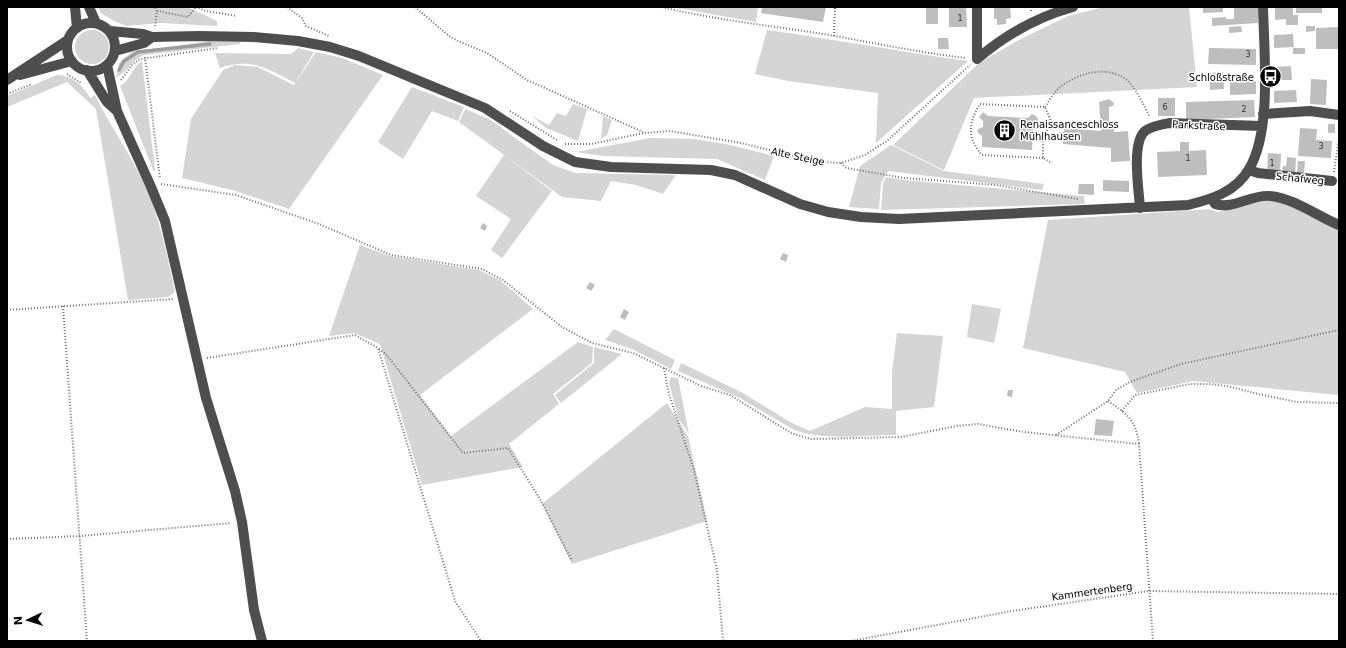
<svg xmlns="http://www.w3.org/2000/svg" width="1346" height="648" viewBox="0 0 1346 648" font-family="'DejaVu Sans',sans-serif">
<rect width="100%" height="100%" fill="#fff"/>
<path fill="#d5d5d5" d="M98,7H187L217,21V26L161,23L126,26L114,21L101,13Z
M671,7H758L756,22Z
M1104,7H1189L1197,87L974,98L944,170L893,145L979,63L1017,41L1068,16Z
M767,30C834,39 901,52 968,61L876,143L878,93L788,81L755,74Z
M75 47a17 17 0 1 1 34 0a17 17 0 1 1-34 0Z
M211,41L240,42V44L144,55C132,60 127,72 116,78L119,63L132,52Z
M298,48L314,52L295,83C267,69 253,57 220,68L215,53L291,54Z
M316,52L342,58L383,75L289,209L232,190L182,178L191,119L223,70L235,65L258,67L294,85Z
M142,61L155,170L154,172L120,86C131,80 132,67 142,61Z
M57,75C71,75 83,85 90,98L95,95C110,126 130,153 144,184C160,218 167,255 175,292L168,297L128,300L96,109L67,82L7,107V96Z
M412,87L464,107L458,121L432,111L403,159L378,142Z
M573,104L587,109L578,141L546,128L532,116L549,125L557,113L566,116Z
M465,109L489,119L553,165L576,173L676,175L663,194L636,185L611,181L601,201L562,197L459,122Z
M603,116L612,120L607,135L601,139Z
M650,138L695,139L730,145L774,156L765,180L717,159L604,156L576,152Z
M891,145L944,171L1044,184L1042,190L888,171L881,183L879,209L849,207L860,166Z
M504,155L552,191L502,258L491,250L511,219L476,196Z
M886,177L904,180L1084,196L1085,204L881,210L883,183Z
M1257,199L1277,200L1339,228V395L1193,381L1137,393L1125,372L1023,348L1048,220L1210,209L1218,212Z
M360,245L390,256L479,270L500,280L533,309L420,395L451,436L578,342L593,347L592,363L553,394L559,404L509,444L523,467L422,485L380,344L354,333L329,336Z
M972,304L1001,309L994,343L967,337Z
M614,329L675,360L671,369L632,349L605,340Z
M897,333L943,336L934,407L896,411V435C863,435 826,441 794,430L740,398L678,371L681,363L741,392L790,422L810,431L865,407L892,409V372Z
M594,347L622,354L561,403L555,395L594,363Z
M671,377L678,378L689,434L678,418L669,382Z
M667,403L688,436L707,521L572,564L542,504Z"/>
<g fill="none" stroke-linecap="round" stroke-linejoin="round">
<path stroke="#9c9c9c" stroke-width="3.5" d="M119,70L124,61L138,52L210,44"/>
</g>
<path fill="#bebebe" d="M762,7H826L823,22L761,13Z
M926,7H938V24H926Z
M949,7H966L967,27H949Z
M994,7H1010L1011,18L1006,19V24L997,25V19H994Z
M1203,7H1223V12L1203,13Z
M1240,7H1258V23L1212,26V18L1226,17V19H1234V8Z
M1275,7H1293V15H1298V25H1286V19L1275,20Z
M1296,7H1322V13H1296Z
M1241,26L1242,32L1229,33V27Z
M1306,26H1315V31L1306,32Z
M1339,27V49H1316V28Z
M1293,34L1294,47L1274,48V35Z
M938,38H948L949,49H938Z
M1209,48L1256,49V65L1208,64Z
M1293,48H1305V54H1293Z
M1291,66L1292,80H1275L1274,67Z
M1223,72L1224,89L1210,90L1209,73Z
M1311,79L1327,80L1326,105L1310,104Z
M1256,81V94L1230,95V82Z
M1296,90L1297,102L1274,103V91Z
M1158,98H1175V116H1158Z
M1109,99L1114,103L1113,106L1109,107V128H1114V132L1128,131L1130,161L1111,162V148L1063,144V139H1058L1059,132H1064V128L1101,131L1099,102Z
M1254,100L1255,117L1186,120V102Z
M983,112L988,116L1028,118L1032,114L1036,116L1038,119L1037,123L1033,125L1032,150L982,147V136L977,132L978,129L983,127V121L979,117Z
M1328,124H1335V133H1328Z
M1300,128L1317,129L1316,140L1332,141L1331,158L1298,156Z
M1180,142H1189V151L1206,150L1207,175L1158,177L1157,152L1180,151Z
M1268,153L1281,154L1280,173L1267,172Z
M1287,157L1296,158L1295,176L1282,175L1283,166H1286Z
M1298,161H1305L1304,173H1297Z
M1103,180L1129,181V192L1103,191Z
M1079,184H1094V195L1078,194Z
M483,223L487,226L485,231L480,228Z
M783,253L788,255L786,262L780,259Z
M590,282L595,285L591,291L586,288Z
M624,309L629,312L625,320L620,317Z
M1008,390H1013L1012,397L1007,396Z
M1096,419L1114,421L1112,436L1094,435Z"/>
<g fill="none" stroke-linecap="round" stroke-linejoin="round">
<path stroke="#707070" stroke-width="2" stroke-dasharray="1 2" stroke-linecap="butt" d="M196,7L206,11L237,16
M287,7L302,18L306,26L329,36
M415,7L449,36L458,41L487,53L527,80L643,132
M662,7C719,21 777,26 835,36C879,44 922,53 966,58
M1031,7V13
M157,11L188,17L196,7
M155,26L157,11L155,7
M834,36L835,7
M145,57L160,179
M67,74L81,83
M121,80L132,65L140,59L218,48
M7,94L32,84
M1045,107C1049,101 1053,94 1058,89C1075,74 1104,65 1124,78C1136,86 1143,105 1150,117
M510,111L557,140
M565,144H591L644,133L670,131L741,143L818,162L841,163L865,155L887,141L970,65
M1043,158L982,155C967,138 968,123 980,104L1045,107L1051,121L1043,140V158L1052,163
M841,163L846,168L904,178L996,185L1078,199
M1334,172L1339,138
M161,184L236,195L319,224L391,255L482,269L503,280L562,327L592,343L633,353L701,386L730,395L791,433L810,439L901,437L957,426L978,424L1024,432L1139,444L1153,641
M63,306L87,641
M7,310L173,299
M379,349L386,354L463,453L508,448L540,499L572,561
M207,358L355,335L378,348L455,601L481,641
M664,368L668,391L694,470L717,570L723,641
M1108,401C1127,414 1136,420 1139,444
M1122,411L1135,395L1190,384H1209L1227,386L1258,394L1297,402L1339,403
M1056,435L1108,401L1116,390L1130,382L1181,364L1339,330
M7,539L80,536L231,523
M851,641L1012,611L1149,591L1339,594"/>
<path stroke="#4e4e4e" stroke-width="10" d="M75,7L77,28
M89,7L96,23
M977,7V59
M67 47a24 24 0 1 1 48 0a24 24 0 1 1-48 0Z
M110,31L143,34L152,37L200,36L253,37L298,41L330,47L359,56L485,108L543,146L575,162L611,167L711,170L735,175L800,204L828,212L861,217L899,219L1188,205C1212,199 1236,192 1249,169C1272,131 1264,52 1263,7
M115,51L144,43L152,37
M977,59C1005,35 1037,17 1073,7
M107,65L117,111L151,187L165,221L206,398L235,491L242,522L254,610L262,641
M87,70L107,102L117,111
M20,75L72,61
M7,80L68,40
M1263,114L1310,111L1339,115
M1249,170L1258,173L1332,181
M1212,199L1215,204C1233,210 1252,194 1270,196C1294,198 1317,216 1339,225
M1140,208C1139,191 1131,143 1145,131C1152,126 1161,125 1169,123L1262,126"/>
</g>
<defs>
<symbol id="bus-disc" viewBox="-11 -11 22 22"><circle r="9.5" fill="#000" stroke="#fff"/><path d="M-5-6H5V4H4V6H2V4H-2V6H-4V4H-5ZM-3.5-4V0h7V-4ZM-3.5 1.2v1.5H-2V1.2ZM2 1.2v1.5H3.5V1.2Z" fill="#fff"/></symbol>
<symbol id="building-disc" viewBox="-11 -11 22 22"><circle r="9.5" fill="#000" stroke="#fff"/><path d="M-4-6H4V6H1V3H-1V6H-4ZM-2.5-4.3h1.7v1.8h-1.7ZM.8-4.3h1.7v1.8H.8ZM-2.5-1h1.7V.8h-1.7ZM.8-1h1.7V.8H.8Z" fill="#fff"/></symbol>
</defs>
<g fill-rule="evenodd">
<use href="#bus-disc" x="1258" y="64" width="25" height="25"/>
<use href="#building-disc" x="992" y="118" width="25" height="25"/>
</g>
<g text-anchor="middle" stroke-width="3" stroke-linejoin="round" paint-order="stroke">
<g font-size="8" fill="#303030">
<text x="960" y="21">1</text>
<text x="1248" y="57">3</text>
<text x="1165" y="110">6</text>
<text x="1244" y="112">2</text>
<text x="1321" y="149">3</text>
<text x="1188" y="161">1</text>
<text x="1272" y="166">1</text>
</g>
<g font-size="10" fill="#000" stroke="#fff" text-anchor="end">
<text x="1254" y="81">Schloßstraße</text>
<text x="1020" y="128" text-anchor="start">Renaissanceschloss<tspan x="1020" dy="12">Mühlhausen</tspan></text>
</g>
<g font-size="10" fill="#000" stroke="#fff">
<text transform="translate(1199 125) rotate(3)" y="4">Parkstraße</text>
<text transform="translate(798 156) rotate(12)" y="4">Alte Steige</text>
<text transform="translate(1300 178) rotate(6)" y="4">Schafweg</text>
<text transform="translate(1092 591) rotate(-8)" y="4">Kammertenberg</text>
</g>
</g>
<rect width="1346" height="648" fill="none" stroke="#000000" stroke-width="16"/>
<g transform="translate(28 620) rotate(266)" stroke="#ffffff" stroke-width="3" paint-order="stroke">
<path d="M0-3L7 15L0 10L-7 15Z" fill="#000000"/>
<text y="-6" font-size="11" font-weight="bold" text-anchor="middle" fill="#000000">N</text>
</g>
</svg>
